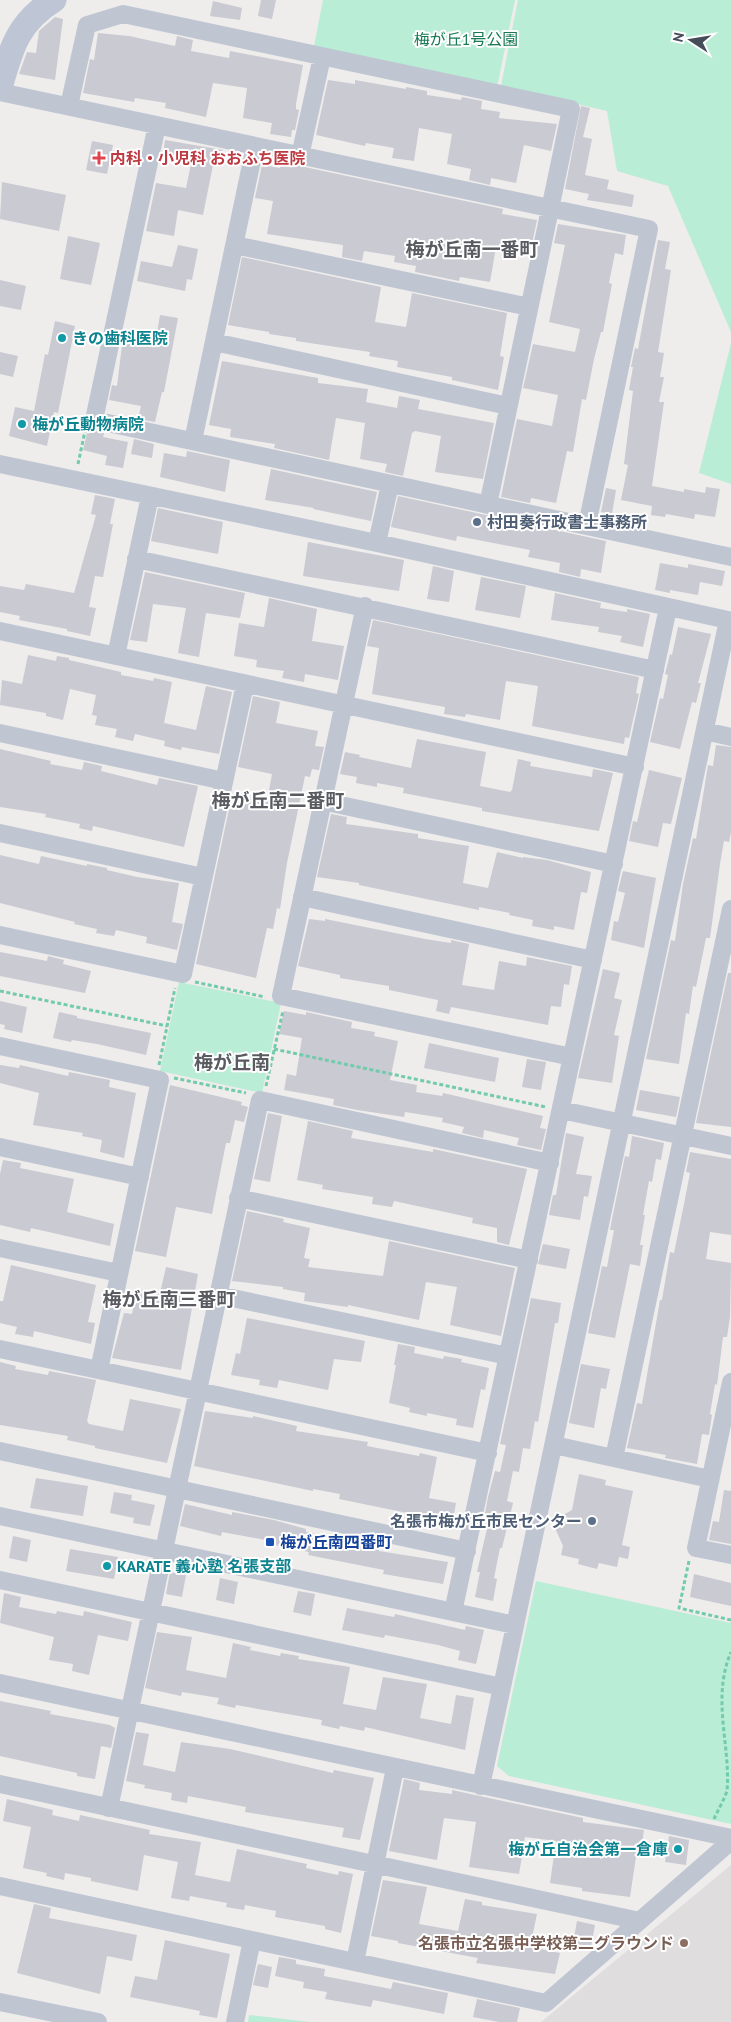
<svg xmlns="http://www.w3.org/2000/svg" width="731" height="2022" viewBox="0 0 731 2022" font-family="'PT Sans','Noto Sans JP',sans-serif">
<rect width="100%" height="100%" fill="#efecec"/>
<path fill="#e0ddde" d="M731,1865V2022H541Z"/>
<path fill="#b9edd5" d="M323,0H515L497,87L314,46Z
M518,0H731V332L668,186L617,171L607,111L501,86Z
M731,343V484L699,473Z
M179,982L281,1003L262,1093L160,1071Z
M536,1581L731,1623V1824L509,1776L497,1766Z
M249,2015L310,2022H248Z"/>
<path fill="#c9cad2" d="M261,0H276L272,19L258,16Z
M213,1L242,8L240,20L210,16Z
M55,17L63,19L55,80L19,74L27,52L36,53L39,31Z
M98,33L129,36L175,46L177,36L193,40L191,51L229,58L230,51L303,65L296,104V109L299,110L295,130H292L291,137L270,134L272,123L243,118L247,88L213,83L206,117L165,108L166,103L135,98L134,102L83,93L90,59L94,60Z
M328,80L355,84V80L406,89V87L427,91V95L461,100L462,97L482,101L481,109L500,112L499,118L557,124L551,151L524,145L516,183L491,178L490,185L469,180L471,169L447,164L452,134L419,128L414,161L392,158L394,148L366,143L365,146L316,135Z
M581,106L590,108L583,137L592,139L585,175L609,180L607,189L634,195L632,207L587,200L589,194L565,189Z
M165,140L223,150L219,166L213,165L203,215L178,210L174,236L146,231L156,183L186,188L192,159L163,155Z
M92,141L113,145L107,174L86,170Z
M281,162L503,209L502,214L537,220L530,253L496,247L490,282L460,277L459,281L415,272L416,266L394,262L395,256L364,251L362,261L342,257L343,245L267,234L273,201L255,198L262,165L280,168Z
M2,182L66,195L59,231L0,219Z
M558,224L626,235L623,255L615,253L609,283L612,284L603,332H601L594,359L586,400L582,399L573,452L567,451L556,503L531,498L530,503L501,497L517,419L552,426L558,395L523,388L533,344L575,352L580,329L549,322L565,245L554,243Z
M68,236L100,243L91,285L60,279Z
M658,240L670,242L665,269L671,270L658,352L664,353L660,377H664L659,402H664L652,486L684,492V489L705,493L706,487L720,489L715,517L695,514L694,519L666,514L665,517L651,515L652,506L621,500L628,465L624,464L633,391L629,390L633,367H631L635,348L638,349Z
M178,245L198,249L192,280L187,279L185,291L137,281L141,261L172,267Z
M242,257L381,287L375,322L406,327L412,293L507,313L500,356L504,357L498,390L452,380V377L397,367L398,361L369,356L370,352L296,341V338L269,334V332L228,325Z
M0,280L26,286L21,310L0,306Z
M160,315L178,318L164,392H162L155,422L138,419L141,406L109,400L112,385L117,386L123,337L155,344Z
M55,321L75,326L58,413L54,412L47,446L9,436L15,407L34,411L45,354L48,355Z
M0,352L18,356L13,377L0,374Z
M222,361L318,378V383L368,389L366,402L397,408L399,396L420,400L418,409L494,423L483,479L435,472L441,436L415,431L412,433L403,476L385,472L387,464L360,459L365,423L336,418L329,460L274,448L275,444L230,437L231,429L209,425Z
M88,429L104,433L103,437L128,442L123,468L105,465L107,456L83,450Z
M134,439L154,444L152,458L131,454Z
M187,451L230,460L225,492L160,477L164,453L186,457Z
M271,469L377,492L371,521L313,509L314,508L265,500Z
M606,488L616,490L612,514L601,512Z
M95,495L115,499L110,524H113L103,577L95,576L89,607L96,608L90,636L67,631V629L19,620L20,616L0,612V586L24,590L26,584L74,593L96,515L91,514Z
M398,496L606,541L601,573L581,569L580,577L559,572L560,563L528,557L530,550L457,536L456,541L391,527Z
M158,508L223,522L218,554L151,541Z
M308,542L404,560L399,591L303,576Z
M660,563L688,568V564L725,571L722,586L700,582L698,595L670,590V593L655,590Z
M433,566L454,571L449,602L427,599Z
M145,572L245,593L240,618L206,613L199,657L178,653L186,608L153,604L147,642L130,640Z
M481,577L526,586L520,618L475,610Z
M555,593L601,603L600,608L627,612V609L650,614L643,647L620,642L622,636L598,632L599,627L551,620Z
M269,598L317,609L312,641L344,646L338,680L305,674L304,682L282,678L284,671L256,667L257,660L234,656L239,623L264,627Z
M373,620L639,677L636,693L639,694L629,738L625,737L624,744L532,726L538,686L506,681L500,720L466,714L465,717L444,714L445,707L372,694L379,648L367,646Z
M678,627L711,634L698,683H701L696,703L692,702L680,749L650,742L660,698L663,699L668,675L665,674L670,654L672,655Z
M28,655L56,661L57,656L69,658V660L121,672V675L153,681L154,678L172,682L164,723L196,730L206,686L232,692L219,754L182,747L181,750L164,746L165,741L135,734L133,741L115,737L117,729L95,725L97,716L92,715L96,695L70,689L63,720L46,716V713L0,705L2,680L22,684Z
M253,696L280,702L276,723L318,731L315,746L324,747L319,770L312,769L310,777L305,776L287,863L280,909L277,908L273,929L267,928L256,978L196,964L232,795L267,802L272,774L238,767Z
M417,739L486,752L480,786L510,792L512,790L518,759L531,762L530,766L592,777L593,769L613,773L599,831L482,811V808L403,793L404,788L377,783V787L356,783L357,777L340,774L345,752L360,755L359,757L411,768Z
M716,745L731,747V832L729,842L724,841L720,864L710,938H706L696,987L693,986L689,1014L686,1013L679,1064L646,1059L671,940L675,941L683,884L693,838L696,839L708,765L713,766Z
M0,749L51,761L50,764L82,770L84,762L102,766L101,771L157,785L159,778L198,786L184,847L93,826L92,831L79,828L80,824L45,817L46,814L0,807Z
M649,770L682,778L671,824L663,823L658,847L629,841L633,821L637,822Z
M331,814L347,817L346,824L418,834V838L469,846L463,883L488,888L497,852L523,858V857L547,860L591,872L587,893L581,892L574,930L554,926V930L532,926L533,920L509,915L510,913L479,907V910L359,885V883L317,877Z
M0,855L39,864L41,856L87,866V864L107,868V870L137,877L179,883L172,922L183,924L177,950L146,943L147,937L116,930L114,936L96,933L97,929L74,924L75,922L0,903Z
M623,871L656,878L644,948L611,940L614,921L618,922L625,893L618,891Z
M309,919L325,921V919L425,939L451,943V940L469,944L462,985L494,990L499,961L526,966L527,957L572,966L569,985L564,984L561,1007L551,1006L548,1025L451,1007L449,1014L436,1011L438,1000L389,990V986L340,978V975L298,966Z
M0,952L47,961L48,956L64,960L63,964L91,971L85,993L0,976Z
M603,969L620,973L614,998L622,1000L614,1035L619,1036L612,1083L578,1078Z
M728,973H731V1127L696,1123Z
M0,1001L27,1007L22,1033L4,1029L5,1025L0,1024Z
M284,1011L306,1015V1012L352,1022L351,1028L375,1032L374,1036L398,1041L390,1080L417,1085L416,1092L442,1096L443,1093L543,1116L540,1128L546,1129L541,1150L517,1145L519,1138L484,1130L483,1138L462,1133L464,1127L442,1122L443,1118L405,1112L404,1117L357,1110L333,1105L334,1099L284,1090L287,1074L296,1076L302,1038L279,1034Z
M59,1012L77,1016V1018L151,1033L146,1055L97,1044L72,1040L71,1042L53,1038Z
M429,1043L499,1058L495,1082L424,1068Z
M527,1059L546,1062L541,1090L522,1087Z
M0,1065L19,1068L20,1065L68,1076L69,1072L110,1080L109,1087L136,1093L124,1158L100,1152L102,1140L82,1136L83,1133L33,1125L39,1093L0,1083Z
M170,1085L242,1102L241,1105L248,1107L244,1122L235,1120L230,1143H226L212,1214L176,1207L166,1257L135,1251Z
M640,1090L680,1097L676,1117L636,1110Z
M268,1113L282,1116L270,1182L254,1179Z
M308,1121L353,1131L351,1138L433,1152V1149L527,1169L509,1245L497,1242V1228L472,1223L473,1218L394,1201L392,1207L372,1204L373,1197L322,1189L323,1185L297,1180Z
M566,1133L584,1137L576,1174L592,1176L588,1197L584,1196L580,1220L549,1215L553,1195H556Z
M632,1136L664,1143L661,1160L656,1159L652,1182L649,1181L643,1215H645L640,1245H643L640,1266L630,1264L615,1338L588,1333L602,1266L607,1267L614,1230H610L612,1219L625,1156L629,1157Z
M690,1152L731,1159V1235L710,1232L706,1259L731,1263L730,1317L727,1337H723L717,1385L715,1384L710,1414L712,1415L709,1435L702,1434L697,1464L665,1458L666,1455L627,1448L637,1403L642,1404L660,1300H662L670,1252L674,1253L684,1204L690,1173L686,1172Z
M3,1160L21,1163L20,1168L74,1179L67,1212L114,1224L110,1246L31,1228L30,1232L0,1225V1174Z
M247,1211L284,1219L283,1222L310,1228L304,1258L310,1259L308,1267L383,1276L389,1241L515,1268L501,1336L450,1325L457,1287L426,1282L419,1320L348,1305V1307L304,1301L305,1293L283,1289V1287L232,1281Z
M543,1244L570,1249L566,1269L538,1264Z
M11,1265L96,1285L88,1322L95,1323L91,1344L34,1331L33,1337L15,1334L17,1327L0,1323V1301H3Z
M166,1267L198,1274L181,1370L112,1358L124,1313L132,1314L137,1289L160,1293Z
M531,1298L561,1303L558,1323H555L538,1422L535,1421L530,1449L523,1448L519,1472L513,1471L507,1501L513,1503L502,1548H500L494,1578L497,1579L493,1601L475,1597L480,1572H477L489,1520L484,1519L488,1497L495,1471L500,1472L506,1445L500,1444Z
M247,1318L365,1341L361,1362L334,1359L328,1390L279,1380L277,1388L259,1385L260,1380L231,1375L236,1353L240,1354Z
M398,1344L415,1347L414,1353L443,1359L444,1356L462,1359L461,1362L489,1368L485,1390L481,1389L473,1428L456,1425L457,1419L427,1413V1416L409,1412L410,1408L389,1403L396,1365H394Z
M0,1362L16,1366L15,1369L48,1375L49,1371L96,1380L87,1421L89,1424L123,1431L130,1399L181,1409L167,1463L95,1448V1446L67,1440L68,1436L0,1425Z
M581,1364L610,1369L606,1389L601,1388L594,1428L569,1423Z
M205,1411L253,1418V1416L297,1426L296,1431L368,1442L367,1446L419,1456L420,1453L437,1457L429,1498L456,1503L452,1525L412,1517V1514L339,1499L340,1494L313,1489V1491L194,1466Z
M579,1474L606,1480L605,1485L633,1491L622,1545L630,1547L628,1559L619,1557L617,1567L599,1563L597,1569L578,1564L579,1559L561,1555L563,1546L555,1528L558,1518L572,1510Z
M36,1478L88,1486L83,1516L30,1508Z
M724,1490L731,1491V1544L709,1540L713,1521L719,1522Z
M114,1492L132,1495L131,1500L155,1505L150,1526L133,1523L134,1518L110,1513Z
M185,1504L232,1515V1512L274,1520L306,1529V1532L379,1547V1551L448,1562L443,1584L383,1574L384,1570L308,1555L309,1552L265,1543L266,1540L222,1532L221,1536L180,1526Z
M13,1536L31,1540L27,1562L9,1558Z
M70,1549L118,1557L114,1579L66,1571Z
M170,1572L186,1575L182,1597L166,1594Z
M694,1574L731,1583V1606L690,1597Z
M220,1578L238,1582L234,1604L216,1600Z
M298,1591L315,1594L311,1616L293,1612Z
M4,1593L21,1597L19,1607L56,1614L57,1611L83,1616L84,1611L132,1622L128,1641L98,1635L89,1675L72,1671L73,1664L49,1660L54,1637L0,1623Z
M347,1608L394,1617L395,1614L465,1630L466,1626L484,1630L476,1664L458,1660L460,1651L438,1645L385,1635L384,1638L342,1630Z
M157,1632L192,1637L186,1670L226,1678L233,1643L251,1647L250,1650L280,1656L281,1653L299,1656L298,1659L350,1667L343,1704L376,1710L383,1677L427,1684L420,1718L451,1724L456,1695L474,1698L465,1750L365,1727L364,1731L340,1726L339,1729L321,1725L322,1720L236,1705L235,1708L217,1704L219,1698L182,1692L181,1696L145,1688Z
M0,1701L51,1711L50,1714L110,1725L115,1728L111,1748L101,1746L95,1779L77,1776V1773L0,1756Z
M136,1732L149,1734L143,1765L175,1772L181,1742L230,1749L333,1773L334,1770L374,1778L360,1840L342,1837L344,1828L245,1812L246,1807L188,1796L187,1803L171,1800L172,1793L144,1788L145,1785L126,1781Z
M404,1779L420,1783L419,1790L452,1794V1790L583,1818V1822L644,1830L640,1858L636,1857L630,1897L582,1891V1888L550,1883L556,1841L525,1837L519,1874L469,1867L476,1822L444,1818L437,1860L389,1851Z
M7,1799L53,1810L52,1815L79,1821L80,1815L150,1830L149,1834L201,1842L195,1875L230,1882L237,1849L307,1864L306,1868L338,1875L339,1871L353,1874L341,1933L325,1929V1926L275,1917L276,1911L245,1905L244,1910L226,1907L227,1903L190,1896L189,1901L171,1898L178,1862L144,1855L138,1891L91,1881V1878L65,1873L64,1880L46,1876L47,1873L23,1868L31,1827L3,1821Z
M669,1836L689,1840L686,1865L665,1862Z
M383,1880L427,1887L419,1924L458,1931L465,1899L482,1902V1905L537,1914L530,1947L560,1953L555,1974L476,1963L478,1958L398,1943V1941L371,1936Z
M34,1904L51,1908L49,1918L137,1935L132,1961L107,1956L100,1994L17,1973Z
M577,1921L595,1925L591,1947L573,1943Z
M165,1940L230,1954L217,2018L199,2015L200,2011L130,1997L135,1976L157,1980Z
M279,1957L296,1960V1964L325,1969L324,1976L391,1989L393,1982L448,1993L444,2014L373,2000L371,2007L325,1999L327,1992L303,1988L304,1982L275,1976Z
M258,1964L272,1967L268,1988L253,1985Z
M477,1999L520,2008L517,2022H499L473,2017Z"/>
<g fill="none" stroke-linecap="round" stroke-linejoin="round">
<path stroke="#72cbab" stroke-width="3" stroke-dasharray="4 2.5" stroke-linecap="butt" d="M78,464L85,431
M195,982L265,997
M0,991L167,1026
M274,1049L546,1107
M159,1065L175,988
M174,1078L246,1093
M266,1086L283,1011
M689,1561L679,1608L731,1620
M714,1819C718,1810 724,1800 727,1791C731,1746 711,1699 731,1652"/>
<path stroke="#bfc6d2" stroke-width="18" d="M0,92L649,229L587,525
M69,106L87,25L123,14L571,109L488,505
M157,125L94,420L731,557
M300,156L322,57
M235,245L529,307
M214,342L508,406
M193,441L255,146
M0,464L377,543L728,620L481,1786
M377,543L390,484
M136,559L655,670
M365,606L281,996L572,1057
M0,631L635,767
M116,656L150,496
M705,731L731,737
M0,733L224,781
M322,801L614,864
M0,833L203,877
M302,897L593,960
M0,935L183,974L245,684
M0,1046L160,1080L99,1370
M561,1110L731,1146
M0,1147L140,1177
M238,1198L529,1260
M0,1248L119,1273
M218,1295L508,1356
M0,1349L488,1453
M731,1382L696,1548L731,1555
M554,1445L710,1479
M0,1451L467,1551
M614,1458L731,909
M0,1516L515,1625
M0,1580L502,1687
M453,1612L668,608
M0,1683L731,1838
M0,1784L640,1921
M109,1808L260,1100L550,1163
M0,1886L546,2003L731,1841
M355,1962L395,1768
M0,2002L98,2022
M235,2022L252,1940"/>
<path stroke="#bec6d5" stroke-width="25" d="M0,88C11,49 17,23 54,0"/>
</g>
<path fill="#e0444e" stroke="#fff" stroke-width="2" d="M96.5 150.5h5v5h5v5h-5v5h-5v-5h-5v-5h5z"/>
<g fill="#0f9aa8" stroke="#fff" stroke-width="2">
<circle cx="62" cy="338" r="5"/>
<circle cx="22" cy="424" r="5"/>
<circle cx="107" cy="1566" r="5"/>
<circle cx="678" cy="1849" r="5"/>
</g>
<g fill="#5c6f8a" stroke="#fff" stroke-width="2">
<circle cx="477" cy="522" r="5"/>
<circle cx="592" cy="1521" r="5"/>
</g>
<rect fill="#1a4fb4" stroke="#fff" stroke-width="2" x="265" y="1537" width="10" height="10" rx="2.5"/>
<circle fill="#8d6e63" stroke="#fff" stroke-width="2" cx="684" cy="1943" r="5"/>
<g text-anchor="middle" stroke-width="4" stroke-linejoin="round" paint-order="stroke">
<g font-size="16" fill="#177955" stroke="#fff">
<text x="466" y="45">梅が丘1号公園</text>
</g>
<g font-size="16" font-weight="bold" fill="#be3a42" stroke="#fff" text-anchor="start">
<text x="110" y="164">内科・小児科 おおふち医院</text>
</g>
<g font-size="16" font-weight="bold" fill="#0d838f" stroke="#fff" text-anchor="start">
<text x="72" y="344">きの歯科医院</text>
<text x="32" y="430">梅が丘動物病院</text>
<text x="117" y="1572">KARATE 義心塾 名張支部</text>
<text x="668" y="1855" text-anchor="end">梅が丘自治会第一倉庫</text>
</g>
<g font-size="16" font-weight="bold" fill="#4e5e75" stroke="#fff" text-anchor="start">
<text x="487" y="528">村田奏行政書士事務所</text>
<text x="582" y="1527" text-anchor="end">名張市梅が丘市民センター</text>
</g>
<g font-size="16" font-weight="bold" fill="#164399" stroke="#fff" text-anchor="start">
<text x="280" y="1548">梅が丘南四番町</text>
</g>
<g font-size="16" font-weight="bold" fill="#785e54" stroke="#fff" text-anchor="end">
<text x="674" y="1949">名張市立名張中学校第二グラウンド</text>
</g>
<g font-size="19" font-weight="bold" fill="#595b61" stroke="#fff">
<text x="472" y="256">梅が丘南一番町</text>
<text x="278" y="807">梅が丘南二番町</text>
<text x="232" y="1069">梅が丘南</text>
<text x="169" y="1306">梅が丘南三番町</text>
</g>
</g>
<g transform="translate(691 40) rotate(282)" stroke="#ffffff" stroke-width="4" paint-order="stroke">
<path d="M0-4L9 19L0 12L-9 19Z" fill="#454d59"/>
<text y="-8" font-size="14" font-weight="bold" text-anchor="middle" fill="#454d59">N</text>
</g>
</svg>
